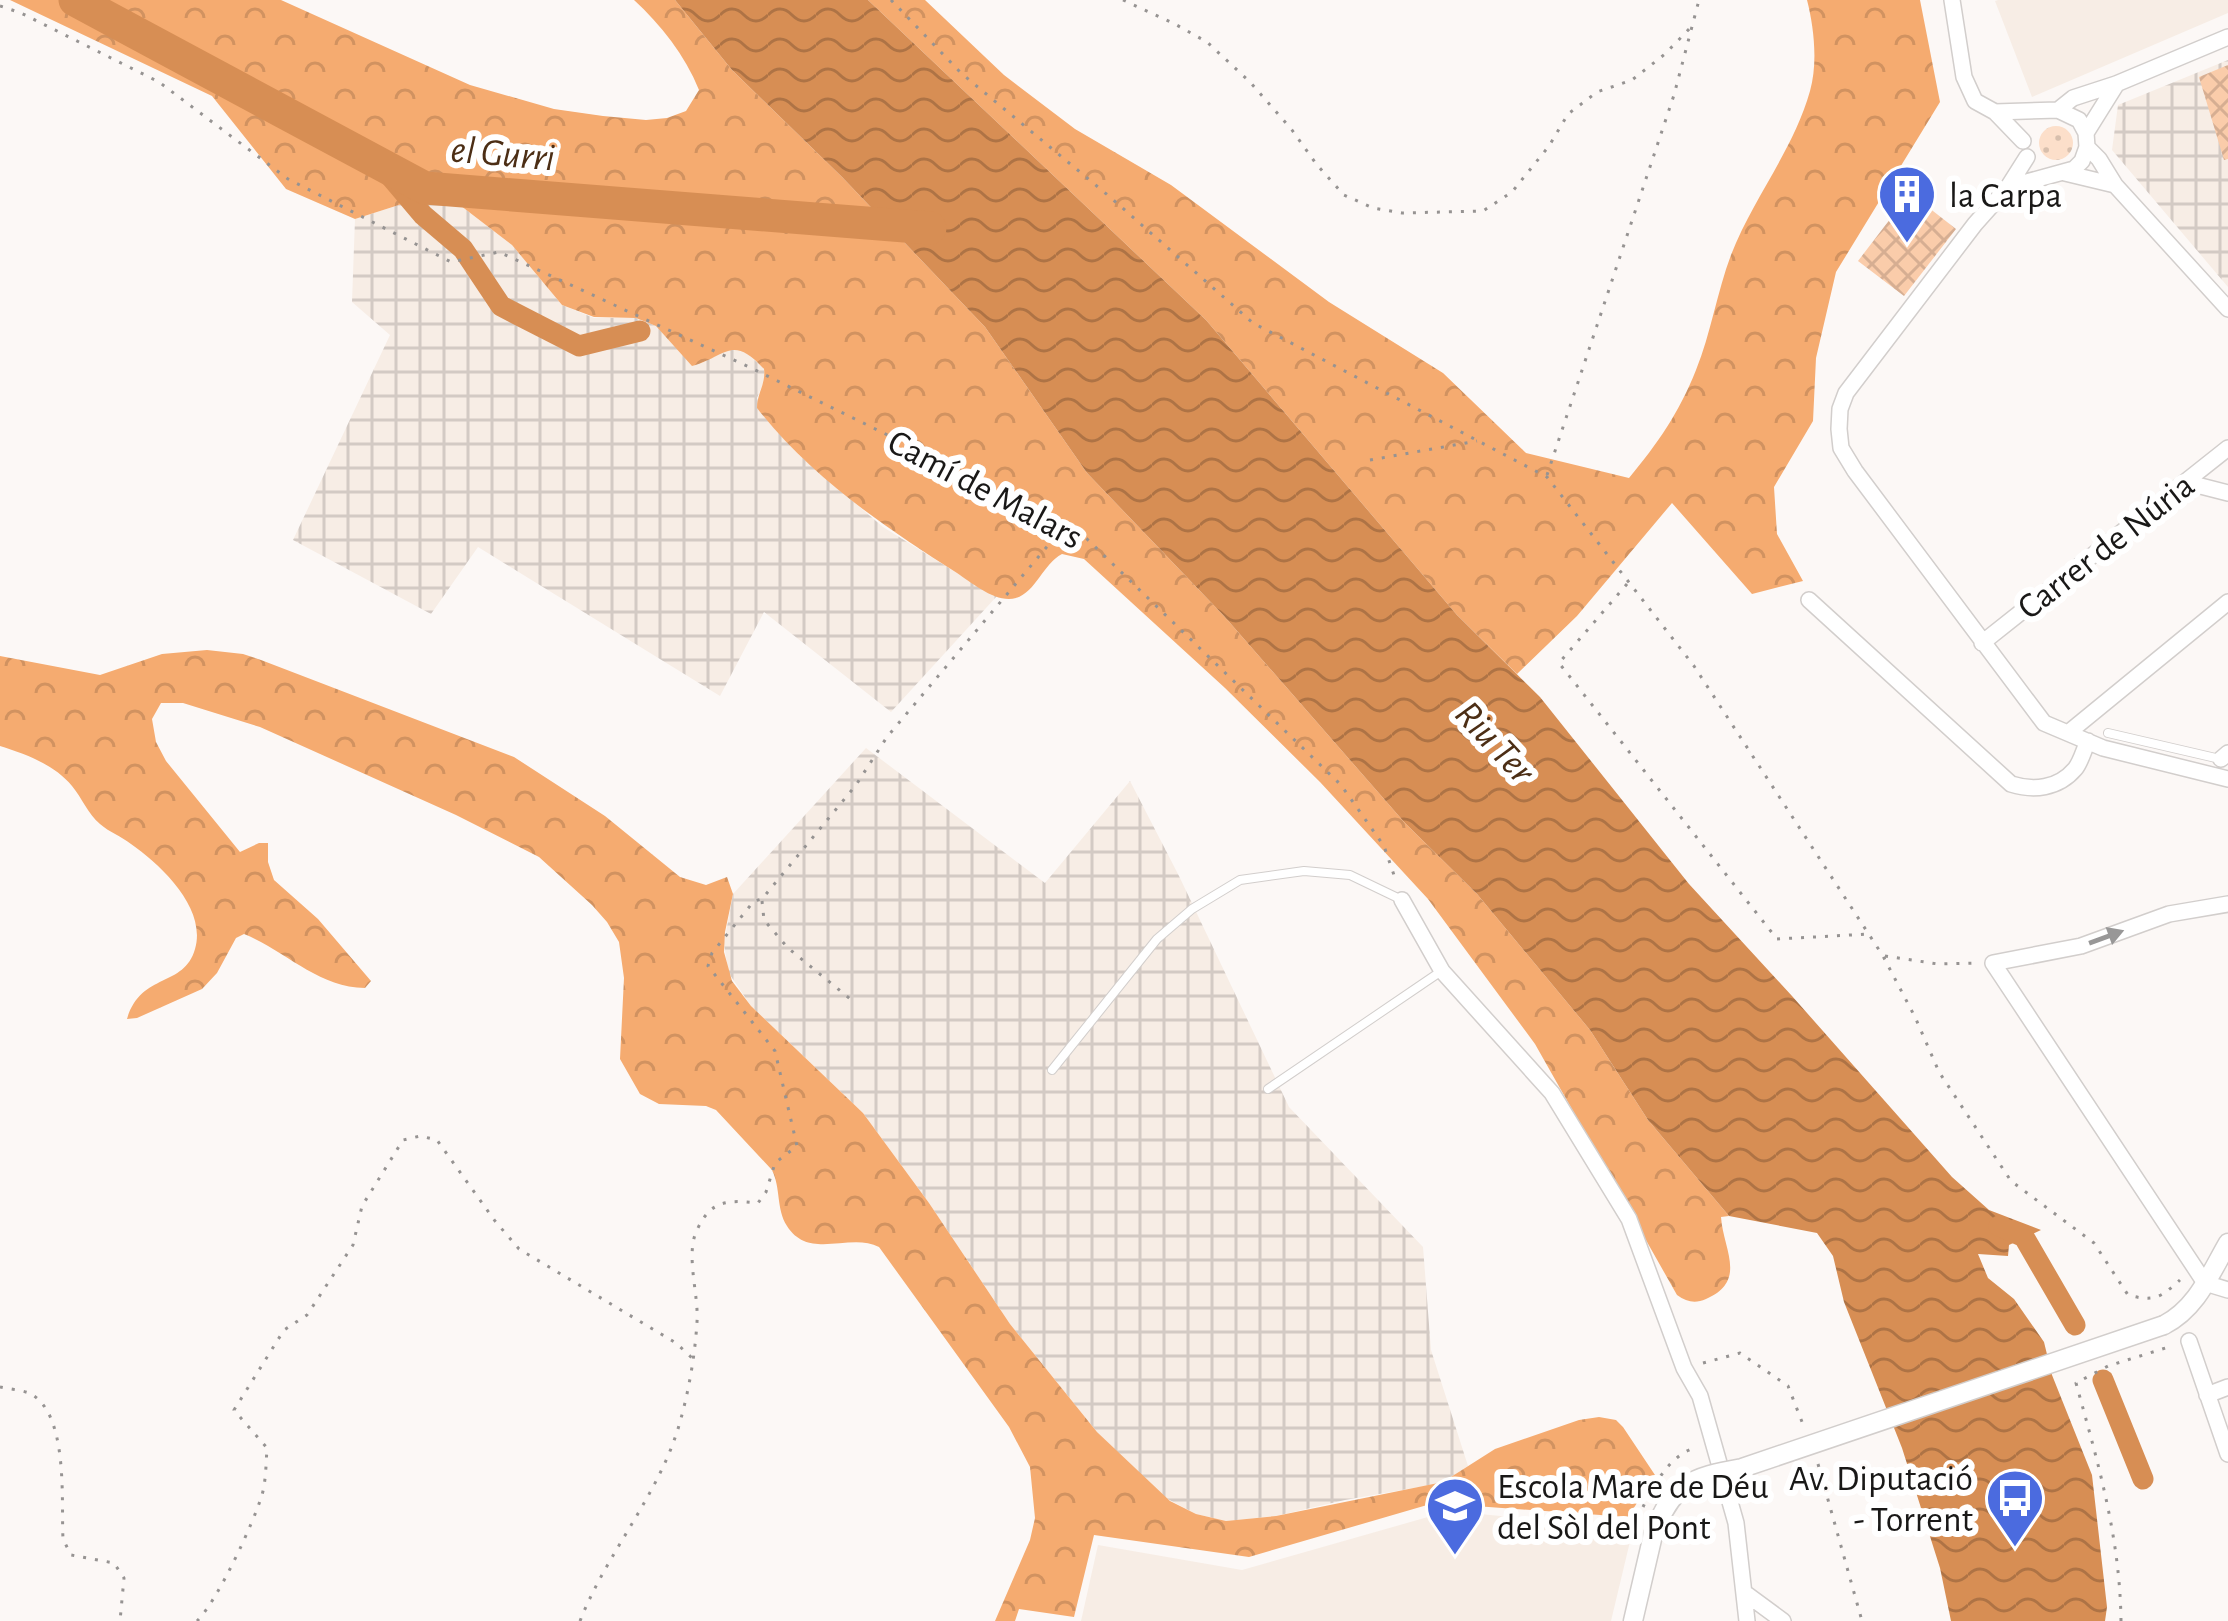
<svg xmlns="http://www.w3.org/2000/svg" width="2228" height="1621" viewBox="0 0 2228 1621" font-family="'Alegreya Sans',sans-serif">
<defs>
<pattern id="industrial-grid" width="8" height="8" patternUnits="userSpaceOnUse" patternTransform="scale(3)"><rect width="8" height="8" fill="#f7ede5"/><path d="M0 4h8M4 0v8" fill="none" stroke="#d3cac4"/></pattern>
<pattern id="grass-dots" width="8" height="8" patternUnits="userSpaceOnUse" patternTransform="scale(3)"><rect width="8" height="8" fill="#fcdfca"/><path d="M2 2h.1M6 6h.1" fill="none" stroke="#d7bfad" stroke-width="1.8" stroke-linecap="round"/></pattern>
<pattern id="forest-crowns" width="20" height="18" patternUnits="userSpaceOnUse" patternTransform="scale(3)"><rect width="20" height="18" fill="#f5ab70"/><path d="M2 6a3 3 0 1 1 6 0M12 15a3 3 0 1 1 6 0" fill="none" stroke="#d19260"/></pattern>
<pattern id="water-waves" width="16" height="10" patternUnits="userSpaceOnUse" patternTransform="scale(3)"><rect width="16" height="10" fill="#d78e54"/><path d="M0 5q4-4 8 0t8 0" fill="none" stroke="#ae7345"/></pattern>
<pattern id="building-cross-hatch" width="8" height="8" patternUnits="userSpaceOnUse" patternTransform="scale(3)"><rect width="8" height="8" fill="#faccaa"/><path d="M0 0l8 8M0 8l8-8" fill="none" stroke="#d6ae92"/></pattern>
</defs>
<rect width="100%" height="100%" fill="#fcf8f6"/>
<path fill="#f7ede5" d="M1998,0H2228V13L2032,97L1995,1Z
M1449,1511L1633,1529L1611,1621H1081L1098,1545L1242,1570Z"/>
<path fill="url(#industrial-grid)" d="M2228,60V287L2112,150L2118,105Z
M452,199L512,245L562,305L594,318H636L656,326L702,363L728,349H739L748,354L764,369L765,379L757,398L763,415L799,455L883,527L986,591L997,596L891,712L764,612L720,696L478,547L431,614L293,540L390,335L352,302L355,219L402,204Z
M866,748L1045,883L1130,781L1179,876L1289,1107L1423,1247L1431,1350L1468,1466L1443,1482L1425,1486L1345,1500L1276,1516L1226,1521L1196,1514L1162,1496L1097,1432L1010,1324L929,1203L863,1113L751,1006L728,972L724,943L733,894Z"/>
<path fill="url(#grass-dots)" d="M2039 143a17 17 0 1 1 34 0a17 17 0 1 1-34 0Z"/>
<path fill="url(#forest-crowns)" d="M10,0H281L470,85L554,109L603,116L646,120L667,118L686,111L699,90C685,55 661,25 634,0H675L732,70L842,177L985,327L1087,473L1224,616L1405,823L1477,894L1590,1030L1648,1120L1729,1216L1721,1217C1723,1249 1748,1281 1706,1299C1695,1304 1687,1302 1677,1295L1535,1044L1428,899L1320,782L1225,688L1084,559L1062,554C1043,564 1036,592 1016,598C997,604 972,583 957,573C884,527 811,477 757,408C757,393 766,384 764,369C732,334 727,356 692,366L656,326L636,318L594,317L562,305L512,245L452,199L402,204L355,219L286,189L212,96Z
M868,0H925L1004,75L1075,129L1171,185L1329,302L1443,373L1526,453L1629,478C1658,443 1679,413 1696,370C1711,333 1717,292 1731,255C1753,198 1793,151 1810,91C1818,63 1814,27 1807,0H1920L1940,102L1836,272L1816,358L1813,421L1774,487L1777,534L1803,581L1752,594L1672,503L1577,616L1517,674L1457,615L1206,320Z
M207,650L243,654L261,660L514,757L605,816L680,877L706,885L727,877L733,894L725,932L724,952L732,981L751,1006L863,1113L929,1203L1010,1324L1097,1432L1170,1501L1196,1514L1226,1521L1276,1516L1443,1482L1495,1449L1579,1420L1599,1417L1616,1420L1623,1427L1655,1475L1628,1517L1434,1503L1249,1557L1094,1535L1074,1617L1019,1609L1015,1621H995L1030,1540L1035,1518L1030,1467L1009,1427L879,1247C850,1232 809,1261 787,1226C776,1209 781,1188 772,1170L716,1110L706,1106L659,1104L640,1094L620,1059L624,978L619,942L607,922L592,905L539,857L456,815L260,727L183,703H161L152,719L156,742L166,761L240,852L259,843H268V862L274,880L318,919L371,981L365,988C317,987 286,951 244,934L236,938L217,973L202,989L137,1018L127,1019C141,972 184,988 195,949C207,908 161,865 131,844C121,836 109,832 100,824C88,814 82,798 72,786C55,765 26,754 0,746V656L100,675L162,654Z"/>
<path fill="url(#water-waves)" d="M675,0H868L1206,320L1457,615L1540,697L1689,884L1792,996L1952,1177L1989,1210L2041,1230L2009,1245L2008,1256L1978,1254L1988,1278L2014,1299L2044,1342L2052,1375L2092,1475L2107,1607L2105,1621H1951L1940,1568L1902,1448L1844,1302L1833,1256L1817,1233L1729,1216L1648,1120L1590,1030L1477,894L1405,823L1224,616L1087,473L985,327L842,177L732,70Z"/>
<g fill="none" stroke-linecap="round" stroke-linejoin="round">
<path stroke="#d78e54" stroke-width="21" d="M379,163L423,215L463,249L501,306L579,346L640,331
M1999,1226L2024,1237L2075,1325
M2103,1380L2143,1479"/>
<path stroke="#d78e54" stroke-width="33" d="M75,0L425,188L930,228"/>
</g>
<path fill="url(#building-cross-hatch)" d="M2228,65V159L2224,160L2199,77Z
M1910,193L1956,229L1904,296L1858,261Z"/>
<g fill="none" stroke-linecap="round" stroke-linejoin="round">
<defs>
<path id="service" d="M2108,733L2220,759
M1052,1070L1157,939L1192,909L1240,880L1304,871L1350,875L1400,899
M1268,1089L1440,972"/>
<path id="minor" d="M1952,0L1964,77L1975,101L1995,112L2023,141
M2058,110L2073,98L2116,84L2228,37
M1995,112L2058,110L2079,120L2086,133L2087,147L2082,161L2074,169L2008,187
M2086,133L2116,85
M2087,147L2099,159L2115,185L2228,309
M2027,157L2008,187L1975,224L1846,393L1840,409L1839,429L1841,448L1855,471L2044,723L2103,748L2228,779
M2065,173L2115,185
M2185,482L2228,493
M1809,600L2011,784C2033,791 2058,789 2075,769C2081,762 2084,749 2088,741
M1982,643L2228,448
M2068,733L2228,602
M2221,759L2228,753
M1402,900L1442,971L1552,1093L1629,1219L1684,1368L1700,1396L1736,1523L1747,1621
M2228,904L2169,914L2081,946L1993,963L2205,1283L2228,1290
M2189,1341L2228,1454
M2207,1395L2228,1387
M1745,1593L1783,1621"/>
<path id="tertiary" d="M2164,1325C2197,1308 2210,1274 2228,1243
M1633,1621L1653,1535"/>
</defs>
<use href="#service" stroke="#d2cecc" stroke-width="10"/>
<use href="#minor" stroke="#d2cecc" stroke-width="18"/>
<use href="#tertiary" stroke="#d2cecc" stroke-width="21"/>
<path stroke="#969392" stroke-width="3" stroke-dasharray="3 9" stroke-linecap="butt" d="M891,0L961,73L1110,197L1253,323L1547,477L1694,666L1883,956L1915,1017L1939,1072L2011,1181L2094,1243L2128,1295C2154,1302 2160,1298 2180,1280
M1123,0L1173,23L1207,42L1250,82L1292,130L1317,165L1344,195L1373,208L1402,213L1483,211L1512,192L1549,146L1568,114L1597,92L1632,80L1665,54L1694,24
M0,6L21,13L159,82L288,179L451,262L499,252L749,367L1067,523L1087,539L1341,785L1384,846L1396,881
M1370,460L1477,441
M1547,475L1674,95L1699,0
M1627,584L1559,663L1777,939L1869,934
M762,901L764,920L788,948L854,1002
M1885,956L1938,964L1977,963
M1703,1363L1740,1353L1788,1386L1804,1427
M0,1387C9,1389 21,1390 29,1393C69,1412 61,1500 63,1539L71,1555L114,1563L124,1578L120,1621
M1818,1464L1862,1621
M1643,1507C1654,1484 1670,1456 1694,1448
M197,1621C218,1600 253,1524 262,1495C266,1481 266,1463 267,1448L234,1410L284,1330L307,1315L353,1245L362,1206L403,1140L420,1136L437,1140L495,1221L519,1249L676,1343L692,1358
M580,1621C607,1552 660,1494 680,1422C689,1390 695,1355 697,1322C699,1295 685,1254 697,1230C711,1199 729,1200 758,1203L766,1192L775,1163L797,1146L775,1051L708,966L712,953L754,901L762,899L856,785L887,737L1066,524
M2121,1621C2120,1537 2098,1463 2076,1383L2108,1366L2172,1346"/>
<use href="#service" stroke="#fff" stroke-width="8"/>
<use href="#minor" stroke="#fff" stroke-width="15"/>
<use href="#tertiary" stroke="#fff" stroke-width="18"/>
<defs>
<path id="tertiary-bridge" d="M1653,1535C1672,1484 1691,1477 1742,1468L2164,1325"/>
</defs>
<use href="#tertiary-bridge" stroke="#d2cecc" stroke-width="21" stroke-linecap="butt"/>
<use href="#tertiary-bridge" stroke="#fff" stroke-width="18"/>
</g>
<defs><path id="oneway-solid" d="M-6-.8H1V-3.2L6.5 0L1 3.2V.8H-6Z" transform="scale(3)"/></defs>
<use fill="#989797" href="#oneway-solid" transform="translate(2106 937) rotate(-20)"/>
<defs>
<symbol id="building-pin" viewBox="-11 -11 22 30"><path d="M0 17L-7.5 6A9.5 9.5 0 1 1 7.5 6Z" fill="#4b6bdf" stroke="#fff"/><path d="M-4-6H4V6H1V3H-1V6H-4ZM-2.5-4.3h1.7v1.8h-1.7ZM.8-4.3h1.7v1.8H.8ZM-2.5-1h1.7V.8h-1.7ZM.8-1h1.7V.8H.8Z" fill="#fff"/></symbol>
<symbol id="bus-pin" viewBox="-11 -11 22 30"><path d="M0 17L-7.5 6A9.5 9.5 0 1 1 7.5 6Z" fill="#4b6bdf" stroke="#fff"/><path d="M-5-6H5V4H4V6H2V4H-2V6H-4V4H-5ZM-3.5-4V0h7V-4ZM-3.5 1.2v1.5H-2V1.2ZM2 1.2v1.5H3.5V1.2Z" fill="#fff"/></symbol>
<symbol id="school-pin" viewBox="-11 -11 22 30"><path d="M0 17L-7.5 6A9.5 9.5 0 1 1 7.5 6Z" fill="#4b6bdf" stroke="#fff"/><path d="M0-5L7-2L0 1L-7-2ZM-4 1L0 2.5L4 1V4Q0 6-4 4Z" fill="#fff"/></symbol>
</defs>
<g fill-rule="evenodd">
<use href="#building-pin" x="1874" y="161" width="66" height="90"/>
<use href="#bus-pin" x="1982" y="1465" width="66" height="90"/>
<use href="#school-pin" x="1422" y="1473" width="66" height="90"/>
</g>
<g text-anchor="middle" stroke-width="12" stroke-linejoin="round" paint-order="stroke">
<g font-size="36" fill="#191817" stroke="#fff" text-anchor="start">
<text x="1949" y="207">la Carpa</text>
<text x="1973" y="1490" text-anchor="end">Av. Diputació<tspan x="1973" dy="41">- Torrent</tspan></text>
<text x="1497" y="1498">Escola Mare de Déu<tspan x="1497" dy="41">del Sòl del Pont</tspan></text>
</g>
<g font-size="36" fill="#191817" stroke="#fff">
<text transform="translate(986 488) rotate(28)" y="13">Camí de Malars</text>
<text transform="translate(2105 545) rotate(-38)" y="13">Carrer de Núria</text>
</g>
<g font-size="39" font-style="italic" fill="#4c2e15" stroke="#fff">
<text transform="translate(503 152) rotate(5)" y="14">el Gurri</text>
<text transform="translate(1496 741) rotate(47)" y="14">Riu Ter</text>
</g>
</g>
</svg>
